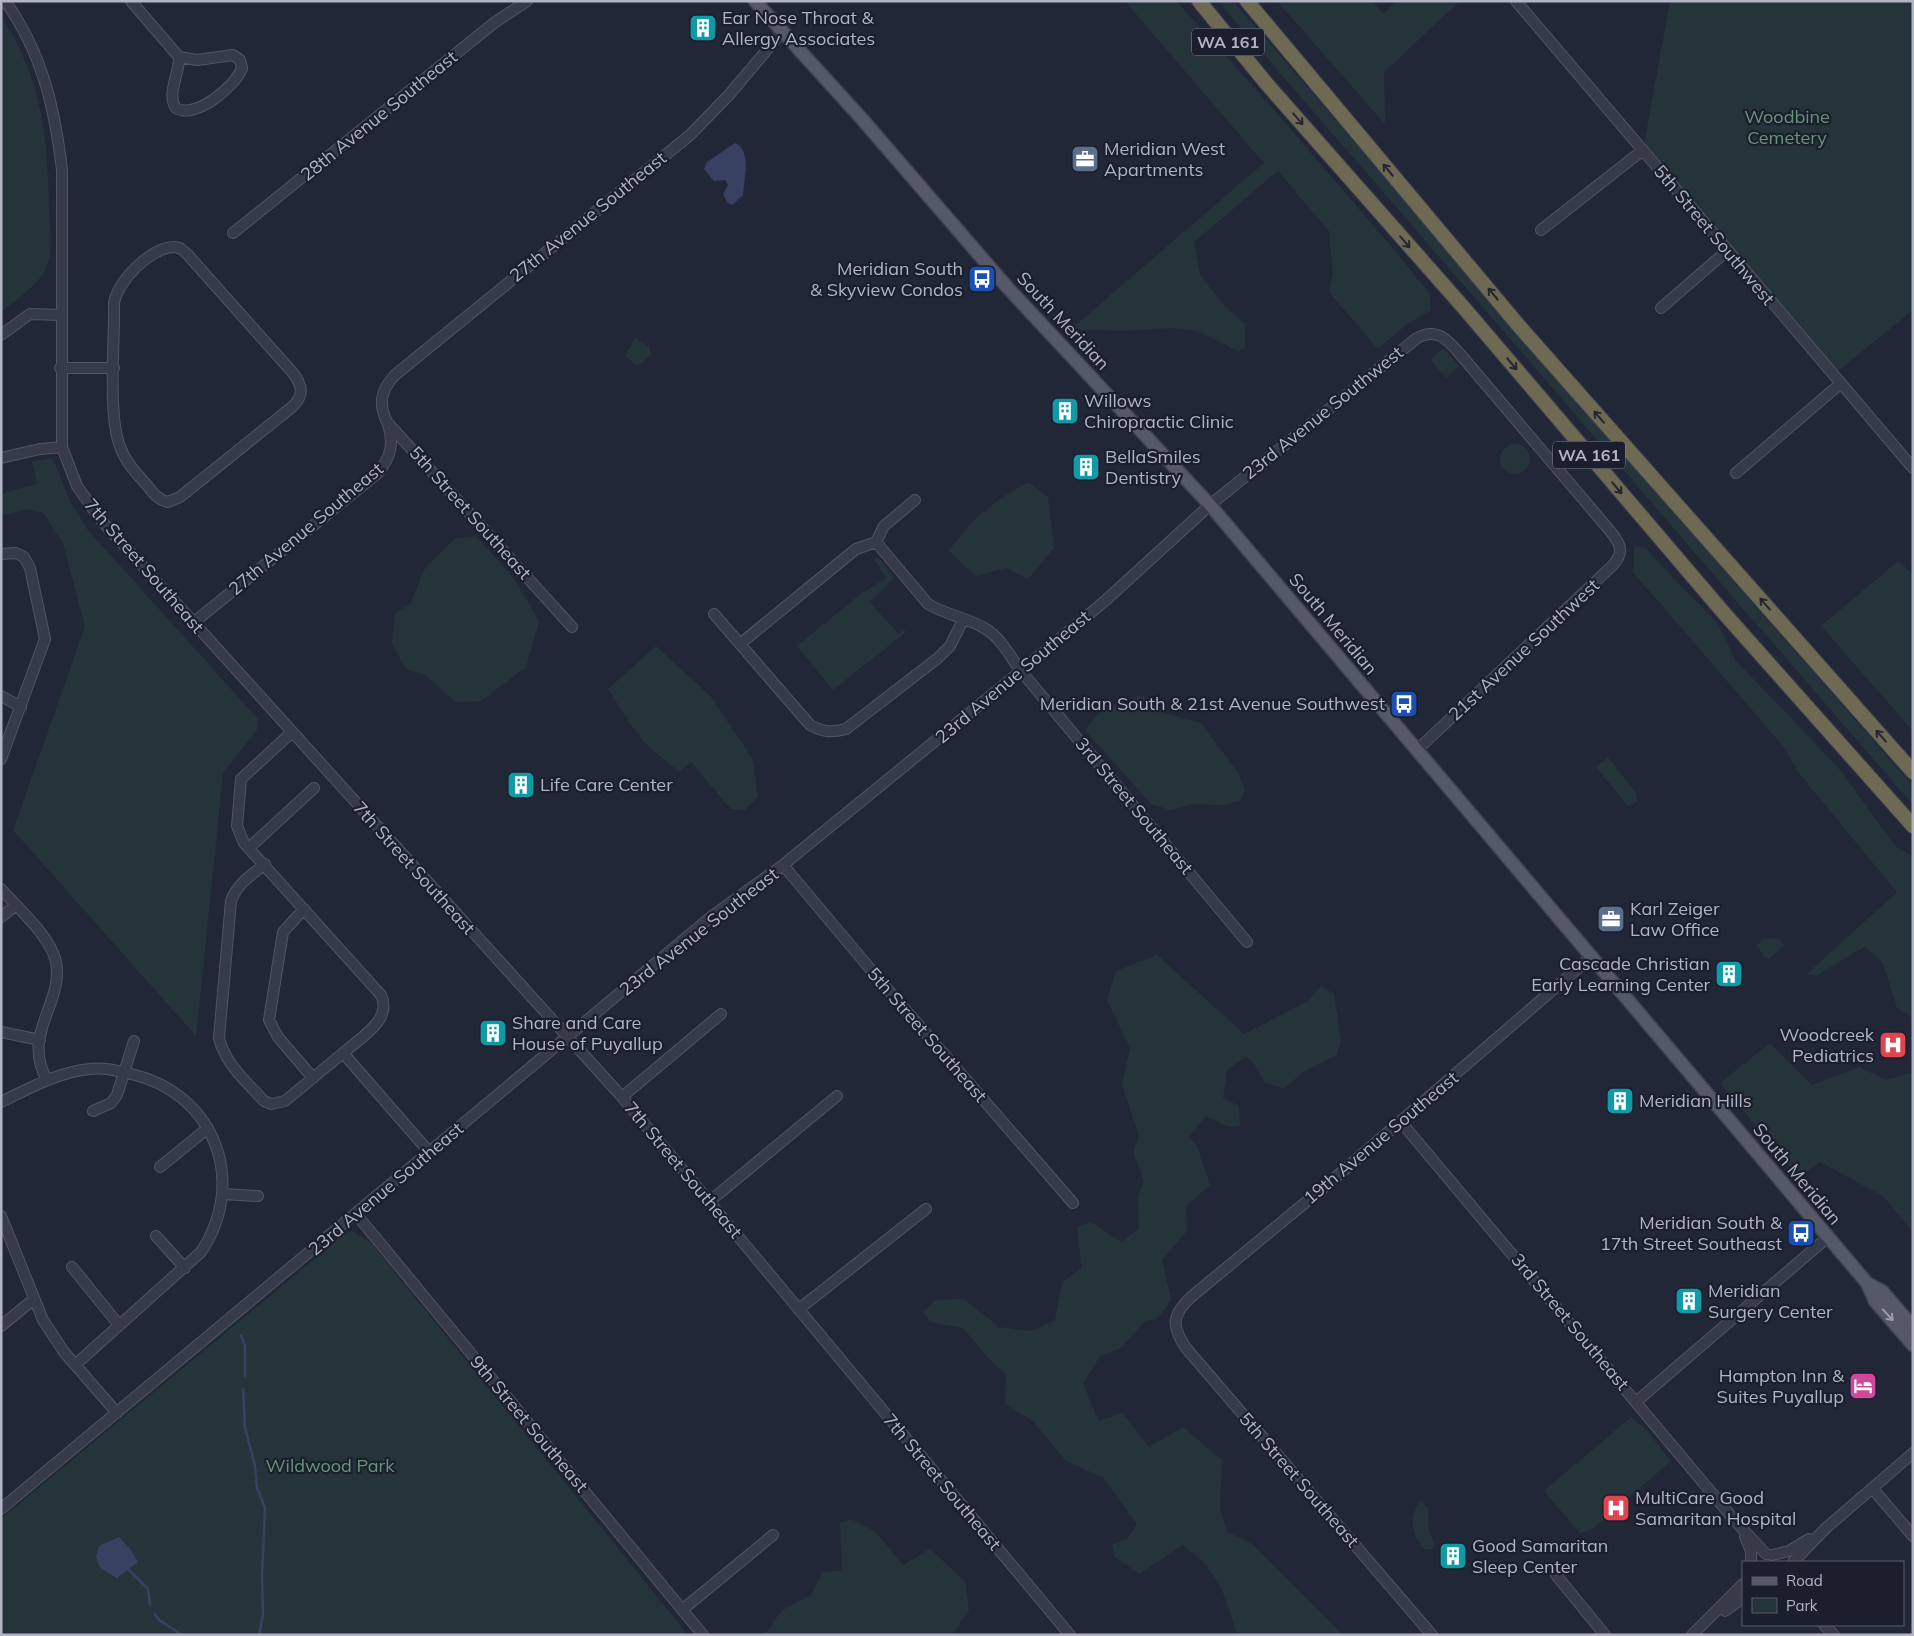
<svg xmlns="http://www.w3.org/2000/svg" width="1914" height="1636" viewBox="0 0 1914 1636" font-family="Mulish,sans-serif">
<rect width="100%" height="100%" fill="#222738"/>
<path fill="#25343a" d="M1125,1H1176L1270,105L1400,257L1429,293L1431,310L1407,324L1378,349L1329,292L1333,273L1329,231L1278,171L1194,242L1200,275L1222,303L1245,324V348L1238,351L1197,331L1174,328L1121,331L1071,329L1264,163Z
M1218,1H1233L1651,487L1913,786V805Z
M1277,1H1373L1383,14L1396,1H1460L1384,72L1385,124Z
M1670,1H1913V310L1833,375L1643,150Z
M1,16C43,80 48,139 49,213C50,229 53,251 47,266C39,285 17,299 1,312Z
M635,338L649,347L651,353L642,363L636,365L625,356Z
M1443,348L1459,366L1446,378L1431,360Z
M1500 459a15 15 0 1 1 30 0a15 15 0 1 1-30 0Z
M50,458L54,461L70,501L87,529L258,719L257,730L223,773L196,1036L13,830L85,627L63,543L43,513L27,509L1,516V494L37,484L32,462Z
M1028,482L1048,497L1054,548L1028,579L1006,568L976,576L949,551C971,519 994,501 1028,482Z
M476,536L515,580L539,621L526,667L481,701L455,702L426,675L406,669L392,644L395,613L410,604L426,566L456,538Z
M1634,546L1644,547L1718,624L1736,661L1837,766L1896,847L1913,856V1028L1912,1017L1897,1008L1883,963L1865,946L1816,976L1807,974L1897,892L1798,772L1784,747L1632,571L1634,567Z
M876,558L881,560L894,578L870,602L898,634L904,630L906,632L833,690L797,646L862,593L887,578L874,560Z
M1898,561L1913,574V731L1821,626Z
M656,646L711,697L752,758L758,797L745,810L731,809L691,762L679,772L646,744L631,725L608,689Z
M1142,695L1164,713L1201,723L1238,773L1245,790L1240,801L1224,805L1193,804L1170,810L1151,804L1086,731C1097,707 1119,704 1142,695Z
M1608,757L1636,793L1637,801L1629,807L1596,767Z
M1765,938L1779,939L1784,945L1770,958H1765L1757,945Z
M1157,955L1244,1034L1308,1001L1321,986L1334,994L1341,1041L1336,1055L1303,1072L1284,1089L1264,1082L1252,1061L1245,1057L1227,1070L1223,1098L1239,1106L1240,1126L1229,1127L1206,1116L1189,1137L1197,1146L1210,1185L1186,1206L1187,1231L1162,1260L1171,1300L1157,1319L1145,1321L1121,1348L1100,1356L1083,1384L1099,1421L1122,1413L1149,1447L1183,1427L1222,1460L1220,1508L1227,1532L1252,1544L1343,1635H1241L1236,1631C1224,1591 1218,1571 1183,1545L1139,1574L1115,1557L1112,1545L1127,1539L1137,1524L1104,1478L1066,1461L1032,1420L1005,1404L1006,1374L992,1362L963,1328L930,1322L923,1312L936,1300L963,1299L999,1327L1031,1331L1055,1320L1062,1283L1082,1267L1077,1227L1091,1222L1121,1242L1139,1229L1138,1196L1144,1181L1133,1152L1139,1136L1122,1084L1130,1048L1107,1000L1116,971Z
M1770,1043L1812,1085L1859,1067L1886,1080L1913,1072V1232L1883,1196L1820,1162L1799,1177L1720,1083Z
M352,1231L371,1243L688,1635H1V1519L346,1233Z
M1631,1417L1647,1431L1671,1461L1591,1530L1580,1533L1544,1491Z
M1421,1501L1428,1508L1429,1531L1434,1543L1433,1548L1426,1550C1412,1540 1407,1514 1421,1501Z
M851,1519L875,1531L903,1565L930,1549L965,1581L969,1610L952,1635H763L769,1629L781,1611L811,1595L823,1572L842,1571L840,1523Z"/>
<path fill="#384161" d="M735,143C752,150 744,180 743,195L732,205L728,203L723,194L728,185L725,180L714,181L704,169L707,162Z
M119,1537L130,1549L138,1562L117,1578L100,1568L96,1557L99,1546Z"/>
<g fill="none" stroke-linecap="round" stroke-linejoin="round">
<path stroke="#384161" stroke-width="2.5" d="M241,1335L245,1346V1376
M243,1389L245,1428L255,1466L257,1488L265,1508L262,1575L263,1614L259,1635
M129,1570L148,1589L150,1605
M155,1614L159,1620L182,1635"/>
<defs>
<path id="minor" d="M5,1C42,52 55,109 62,170V447L77,486L101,520L622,1097L1070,1635
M131,1L179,57L197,60L233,55L240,60L242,68C236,86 195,120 176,108C166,94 180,73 179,57
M1516,1L1913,468
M1541,230L1643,150
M233,233L494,23L527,1
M174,247L180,248L188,255L293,373C303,386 304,396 292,407L180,497L168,502C157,500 152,491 145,483C136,473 126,462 121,449C107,417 115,342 114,304C116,282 151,247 174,247Z
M1661,308L1728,250
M1,335L30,314L61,315
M60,368H114
M1,458L40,449L62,447
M1736,473L1840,384
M915,500L884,526L876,542L856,549L740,644L810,725C823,732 831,733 846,729L938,658L950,646L963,620
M876,542L928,604C946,615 969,618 986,629C1001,638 1011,658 1021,671L1247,942
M1,554L16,553L24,557L30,568L45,639L1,759
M714,614L740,644
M193,623L378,473C391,457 394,443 388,424
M572,627L387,422C378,403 381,390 395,375L690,135L728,96L783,31
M1,696L21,707
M291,733L241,779L237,826L244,843L381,995C393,1020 360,1038 343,1053L430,1153
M249,848L314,788
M265,864C251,875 237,884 231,901L219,1038C225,1064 246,1081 264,1101L271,1104L285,1101L343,1053
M783,865L877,977L1073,1203
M1,889C18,908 51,937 56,962C64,1004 21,1033 47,1080
M304,909L283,932L269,1020L278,1037L313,1078
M1,917L16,905
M1,1032L40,1040
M622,1097L721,1014
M1,1102C30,1088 58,1072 90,1069C104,1067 118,1071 131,1074C215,1093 248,1182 201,1252L75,1365
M93,1111L111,1103L117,1095L134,1041
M1401,1122L1737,1523L1766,1554
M160,1167L208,1128
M223,1194L258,1196
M710,1201L837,1096
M356,1214L703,1635
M1,1216L43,1320L64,1352L117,1413
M156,1236L185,1268
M72,1267L119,1325
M799,1309L926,1209
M1,1326L34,1299
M1637,1401L1828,1237
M1872,1488L1913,1536
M1,1509L712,916L783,865L1021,671L1106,600L1210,505L1417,338C1437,327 1448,340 1460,354L1611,532C1622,546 1624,553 1612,566L1417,750
M1745,1537L1751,1551V1562
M1772,1555L1789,1551L1809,1539
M1793,1562L1826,1528L1913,1453
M1556,1575L1605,1635
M682,1610L773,1535
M1725,1611L1743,1598
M1824,1625L1834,1635
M1432,1635L1186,1348C1171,1326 1172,1315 1191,1297L1329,1183L1591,957
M1692,1635L1743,1584"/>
<path id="major" d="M755,1L862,119L1007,287L1210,505L1867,1283L1875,1301L1913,1345
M1867,1283L1882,1291L1913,1327"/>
<path id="highway" d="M1199,1L1266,83L1464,308L1723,612L1913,826
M1247,1L1519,326L1913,772"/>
</defs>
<use href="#minor" stroke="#515463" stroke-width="12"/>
<use href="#major" stroke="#3f4352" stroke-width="15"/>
<use href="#highway" stroke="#3e4150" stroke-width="16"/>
<use href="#minor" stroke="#363a49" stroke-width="10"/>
<use href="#major" stroke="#545869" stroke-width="12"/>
<use href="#highway" stroke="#6e6953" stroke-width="14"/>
</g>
<defs><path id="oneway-shaft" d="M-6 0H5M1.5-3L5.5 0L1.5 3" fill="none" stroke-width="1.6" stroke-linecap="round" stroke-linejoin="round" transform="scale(1.25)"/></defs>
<g stroke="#232631">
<use href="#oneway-shaft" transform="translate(1298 119) rotate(49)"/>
<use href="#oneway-shaft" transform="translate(1388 170) rotate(-130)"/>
<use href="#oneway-shaft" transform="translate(1405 242) rotate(49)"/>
<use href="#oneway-shaft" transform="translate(1493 294) rotate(-130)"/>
<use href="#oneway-shaft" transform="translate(1512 364) rotate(50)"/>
<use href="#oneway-shaft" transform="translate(1599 417) rotate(-131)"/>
<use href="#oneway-shaft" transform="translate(1617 488) rotate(50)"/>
<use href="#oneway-shaft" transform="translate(1765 604) rotate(-131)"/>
<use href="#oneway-shaft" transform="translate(1881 736) rotate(-131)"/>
</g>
<use stroke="#9a9dae" href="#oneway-shaft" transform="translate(1888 1315) rotate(47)"/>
<defs>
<symbol id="building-square" viewBox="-11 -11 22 22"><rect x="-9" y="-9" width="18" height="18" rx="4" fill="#0f9aa8" stroke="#1b1f2d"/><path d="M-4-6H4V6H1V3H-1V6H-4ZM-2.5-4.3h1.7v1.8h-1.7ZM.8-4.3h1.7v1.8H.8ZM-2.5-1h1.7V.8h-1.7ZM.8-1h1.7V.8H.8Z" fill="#fff"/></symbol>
<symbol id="office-square" viewBox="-11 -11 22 22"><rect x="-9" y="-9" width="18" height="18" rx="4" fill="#5c6f8a" stroke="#1b1f2d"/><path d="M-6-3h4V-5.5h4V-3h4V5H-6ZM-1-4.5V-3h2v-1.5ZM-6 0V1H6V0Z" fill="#fff"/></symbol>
<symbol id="bus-square" viewBox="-11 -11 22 22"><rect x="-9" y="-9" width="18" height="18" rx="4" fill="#1a4fb4" stroke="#1b1f2d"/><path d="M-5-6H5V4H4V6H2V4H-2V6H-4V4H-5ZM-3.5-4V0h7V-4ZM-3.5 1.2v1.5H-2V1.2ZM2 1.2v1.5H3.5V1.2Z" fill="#fff"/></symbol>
<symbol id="hospital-square" viewBox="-11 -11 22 22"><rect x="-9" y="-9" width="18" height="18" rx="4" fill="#e0444e" stroke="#1b1f2d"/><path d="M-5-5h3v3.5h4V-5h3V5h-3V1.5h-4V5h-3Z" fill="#fff"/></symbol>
<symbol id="hotel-square" viewBox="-11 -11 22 22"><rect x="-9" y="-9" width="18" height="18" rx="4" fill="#d1479c" stroke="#1b1f2d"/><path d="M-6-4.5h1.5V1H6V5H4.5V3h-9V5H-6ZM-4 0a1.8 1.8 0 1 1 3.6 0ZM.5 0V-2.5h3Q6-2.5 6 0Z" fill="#fff"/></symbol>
</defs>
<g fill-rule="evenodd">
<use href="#building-square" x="687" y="12" width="32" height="32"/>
<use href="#office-square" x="1069" y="143" width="32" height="32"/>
<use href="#bus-square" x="966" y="263" width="32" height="32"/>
<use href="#building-square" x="1049" y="395" width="32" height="32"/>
<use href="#building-square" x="1070" y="451" width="32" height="32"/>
<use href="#bus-square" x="1388" y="688" width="32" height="32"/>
<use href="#building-square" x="505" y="769" width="32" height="32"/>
<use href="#office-square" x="1595" y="903" width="32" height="32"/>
<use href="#building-square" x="1713" y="958" width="32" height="32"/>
<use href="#building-square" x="477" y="1017" width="32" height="32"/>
<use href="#hospital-square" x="1877" y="1029" width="32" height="32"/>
<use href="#building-square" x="1604" y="1085" width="32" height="32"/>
<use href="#bus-square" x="1785" y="1217" width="32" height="32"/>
<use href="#building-square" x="1673" y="1285" width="32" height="32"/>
<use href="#hotel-square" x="1847" y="1370" width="32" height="32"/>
<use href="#hospital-square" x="1600" y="1492" width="32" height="32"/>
<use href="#building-square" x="1437" y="1540" width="32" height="32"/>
</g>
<g text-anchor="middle" stroke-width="4.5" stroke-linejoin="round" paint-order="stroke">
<g fill="#1b1f2d" stroke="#848797" stroke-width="1">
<rect x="1192" y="28.5" width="72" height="27" rx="4"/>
<rect x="1553" y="441.5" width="72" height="27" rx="4"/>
</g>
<g font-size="16" font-weight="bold" fill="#b1b4c5">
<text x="1228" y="48">WA 161</text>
<text x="1589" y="461">WA 161</text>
</g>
<g font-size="18" fill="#b1b4c5" stroke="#1b1f2d" text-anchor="start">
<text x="722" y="24">Ear Nose Throat &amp;<tspan x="722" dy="21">Allergy Associates</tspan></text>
<text x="1104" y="155">Meridian West<tspan x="1104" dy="21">Apartments</tspan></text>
<text x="963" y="275" text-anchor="end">Meridian South<tspan x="963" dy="21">&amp; Skyview Condos</tspan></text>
<text x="1084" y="407">Willows<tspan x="1084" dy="21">Chiropractic Clinic</tspan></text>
<text x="1105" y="463">BellaSmiles<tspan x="1105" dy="21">Dentistry</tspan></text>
<text x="1385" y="710" text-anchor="end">Meridian South &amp; 21st Avenue Southwest</text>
<text x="540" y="791">Life Care Center</text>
<text x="1630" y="915">Karl Zeiger<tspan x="1630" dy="21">Law Office</tspan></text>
<text x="1710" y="970" text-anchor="end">Cascade Christian<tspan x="1710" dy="21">Early Learning Center</tspan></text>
<text x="512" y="1029">Share and Care<tspan x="512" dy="21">House of Puyallup</tspan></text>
<text x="1874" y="1041" text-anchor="end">Woodcreek<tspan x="1874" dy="21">Pediatrics</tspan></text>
<text x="1639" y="1107">Meridian Hills</text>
<text x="1782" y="1229" text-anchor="end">Meridian South &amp;<tspan x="1782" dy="21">17th Street Southeast</tspan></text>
<text x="1708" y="1297">Meridian<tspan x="1708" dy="21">Surgery Center</tspan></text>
<text x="1844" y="1382" text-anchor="end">Hampton Inn &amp;<tspan x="1844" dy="21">Suites Puyallup</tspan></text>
<text x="1635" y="1504">MultiCare Good<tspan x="1635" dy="21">Samaritan Hospital</tspan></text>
<text x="1472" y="1552">Good Samaritan<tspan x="1472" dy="21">Sleep Center</tspan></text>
</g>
<g font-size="18" fill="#b1b4c5" stroke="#1b1f2d">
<text transform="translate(379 116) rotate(-39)" y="6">28th Avenue Southeast</text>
<text transform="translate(588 217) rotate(-39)" y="6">27th Avenue Southeast</text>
<text transform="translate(1714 235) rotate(50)" y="6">5th Street Southwest</text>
<text transform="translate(1063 321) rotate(47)" y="6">South Meridian</text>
<text transform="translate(1323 413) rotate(-39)" y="6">23rd Avenue Southwest</text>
<text transform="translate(470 513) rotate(48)" y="6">5th Street Southeast</text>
<text transform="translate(306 529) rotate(-40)" y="6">27th Avenue Southeast</text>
<text transform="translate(144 566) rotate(49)" y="6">7th Street Southeast</text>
<text transform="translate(1333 624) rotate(50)" y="6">South Meridian</text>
<text transform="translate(1524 650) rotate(-43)" y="6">21st Avenue Southwest</text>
<text transform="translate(1013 677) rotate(-40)" y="6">23rd Avenue Southeast</text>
<text transform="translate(1134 806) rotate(50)" y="6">3rd Street Southeast</text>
<text transform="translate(414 868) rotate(48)" y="6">7th Street Southeast</text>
<text transform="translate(699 932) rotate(-38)" y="6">23rd Avenue Southeast</text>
<text transform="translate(927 1035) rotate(49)" y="6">5th Street Southeast</text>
<text transform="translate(1381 1138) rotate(-40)" y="6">19th Avenue Southeast</text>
<text transform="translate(683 1170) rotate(50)" y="6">7th Street Southeast</text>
<text transform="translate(1797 1174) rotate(50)" y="6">South Meridian</text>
<text transform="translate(386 1189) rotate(-40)" y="6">23rd Avenue Southeast</text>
<text transform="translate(1570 1322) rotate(50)" y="6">3rd Street Southeast</text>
<text transform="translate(529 1424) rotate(50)" y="6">9th Street Southeast</text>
<text transform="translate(1299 1480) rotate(49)" y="6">5th Street Southeast</text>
<text transform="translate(942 1482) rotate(50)" y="6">7th Street Southeast</text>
</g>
<g font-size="18" fill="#69947c" stroke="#1b1f2d">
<text x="1787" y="123">Woodbine<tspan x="1787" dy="21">Cemetery</tspan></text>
<text x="330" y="1472">Wildwood Park</text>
</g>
</g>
<rect width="1914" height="1636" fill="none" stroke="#b1b4c5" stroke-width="5"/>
<rect x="1742" y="1561" width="162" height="65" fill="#1b1f2d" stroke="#575b6a"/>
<rect x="1752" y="1577" width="25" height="8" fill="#545869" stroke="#575b6a"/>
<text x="1786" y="1586" font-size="15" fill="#b1b4c5">Road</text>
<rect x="1752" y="1598" width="25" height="15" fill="#25343a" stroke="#575b6a"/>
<text x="1786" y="1611" font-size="15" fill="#b1b4c5">Park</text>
</svg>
